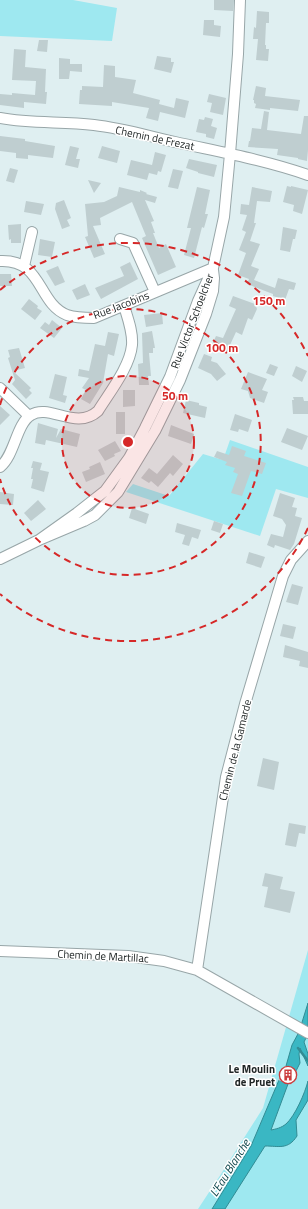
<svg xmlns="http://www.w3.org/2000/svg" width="308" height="1209" viewBox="0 0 308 1209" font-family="'Titillium Web',sans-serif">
<rect width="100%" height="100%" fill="#dfeff1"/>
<path fill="#9ee8f0" d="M0,0H73L117,8L112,41L0,36Z
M230,440L308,467V498L276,489L260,536L126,492L133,484L169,496L203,454L223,460Z
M308,950V1209H198L221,1174L263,1108Z"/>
<path fill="#3ab7c3" stroke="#328c94" d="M308,1003V1034L304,1042L308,1054V1066L300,1048L299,1054L300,1063L296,1071L286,1066L292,1045L299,1032Z
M279,1080L288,1084L271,1130C276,1129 281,1128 286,1124C295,1116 305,1093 308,1081V1100L296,1120L297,1136C288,1150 279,1146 265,1146L225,1209H212L251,1146Z"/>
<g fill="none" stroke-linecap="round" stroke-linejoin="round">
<path stroke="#328c94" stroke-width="2.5" d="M298,1048L308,1061"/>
</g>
<path fill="#bfced0" d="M214,0H234L233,11L214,10Z
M257,11L269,12V23H266L265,45H266V49H269L268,61L256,60L258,39H253L254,27L256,28Z
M204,20H214V25L221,26L220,37L203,35Z
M39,40H48L47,52L37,51Z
M14,49L26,50L25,67L46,69L45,92H47L46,104L24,102V108L0,105V94L12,95V93L35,95L36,81L12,80Z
M157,56L171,58V62H174L171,73L154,69Z
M59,58L70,59V64H82V72L70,71L69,79H59Z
M104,65L115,66V77L136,80L133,93L160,100L159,104L174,108L176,98L189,101L185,118L160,112L158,121L146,118L149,108L112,102V106L79,104L80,90H82V86L103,87Z
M256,86L266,88L265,96L300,100L298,111L270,108V110L255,108L256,104L254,103V100H253Z
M209,94L226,98L223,115L210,112L212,103L207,102Z
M264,111L269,112L267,130L301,134L304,116H308V150L307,161L298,159V158L277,155L278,149L248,147L249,141H250L252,128L261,129Z
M205,117L213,119L211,126L217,128L214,139L206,137V134L196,132L199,119L204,120Z
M0,136L25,139V141L55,146L53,158L28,155V159L16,158V153L0,151Z
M70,146L79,148L76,159H80L78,168L65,165Z
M102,146L120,151L117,163L98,158Z
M155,152L166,155L161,172L158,171L157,175L149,173L147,180L127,175L131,160L152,165Z
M189,159L217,165L214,177L198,173V172L186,168Z
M10,168L18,170L14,183L6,181Z
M173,169L183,171L178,189L168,187Z
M88,180L101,183L94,193Z
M287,186L291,187V186L308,190L302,214L293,211L294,205L283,202Z
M119,187L140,192V190L147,193L146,194L157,197L155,203L145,200L154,221L151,222L155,233H153L159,248L166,244L176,267L158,275L142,238L146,236L132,202L100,218L101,225L93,226L105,254L94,258L85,237L88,236L85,204L104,202L117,196Z
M197,187L210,190L205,214H208L204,228L202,227L194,258L184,255L191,228H187Z
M252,187L272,191L270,202L257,201L254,223H256L250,241L260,244L251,266L259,269L254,280L275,288L278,278L296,283L294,290L289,289L285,300L273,296V294L247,284L249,279L238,275L246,253L239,250L246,232L242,230L247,215L240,214L241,204L249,205Z
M64,200L71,218L67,220L70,226L62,229L55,209L56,203Z
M26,201L44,204L41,215L24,212Z
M21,224V243H11V239L9,240L8,225Z
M283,227L297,230L295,239H293L290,252L280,250Z
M40,239L55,242L52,257L38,255Z
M130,262L138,279L101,299L95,288L124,276L120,267Z
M58,266L65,282L55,286L46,271Z
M0,274H11L12,286H0Z
M85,284L90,295L77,300L72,290Z
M233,296L255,304L257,309L252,320L248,318L242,335L236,332L230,345L234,346L231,353L212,345L216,336L223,338L236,309L229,306Z
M29,299L38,306L37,308L42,311L35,320L21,309Z
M162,313L163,324L146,327L144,315Z
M52,320L62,328L54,338L40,328L45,322L49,325Z
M152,331L155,348H153V353H149L151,376H148L149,385H139L138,364L143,363L142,333Z
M108,332L119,334L114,356L108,354L103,383L90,404L81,399L86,390L82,388L89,378L78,376L79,369L89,371L95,344L105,346Z
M19,348L25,368L13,371L31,388L29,390L32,393L26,399L12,384L15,380L8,358L10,357L8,350Z
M204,354L212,357L211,361L217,363L226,374L217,381L211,374L198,368Z
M270,364L278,367L274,376L266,373Z
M296,366L307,371L302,382L292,376Z
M248,372L267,379L262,390L268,392L264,403L250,398L248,391L241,389Z
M55,374L67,377L63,395L67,396L65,403L49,398Z
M123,390H135V406L123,407Z
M293,397H303L304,401H308V414H293L292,400H294Z
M186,400L199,403V405L207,407L205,418L183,413Z
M0,406L10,415L0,425Z
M116,412H125V434H116Z
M235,414L252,420L248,432L239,429L238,432L230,430Z
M38,423L58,429L56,438L61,429L80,434L77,447L46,440L45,445L35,443Z
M171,425L194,434L191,444L168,436Z
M287,428L308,436L302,450L281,442Z
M115,441L121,451L114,454L115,456L105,461L98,450Z
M232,446L246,451L244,456L266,463L262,474L251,471L242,496L231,493L238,474L233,472L235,468L225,465L227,462L214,457L217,451L229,455Z
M173,455L183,464L173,476L170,473L158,487L151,481L149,483L141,478L149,468L157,474Z
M33,461L42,463L40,470L49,472L44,492L31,488L33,479H31L33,468H31Z
M100,462L105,474L86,482L82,472L90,469L89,467Z
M0,492L14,494L13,505L0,504Z
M280,493L295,498L292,507L297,508L295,516L302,518L294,544L290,550L275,545L274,548L267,545L271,534L283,537L286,525L282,519L273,516Z
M38,500L46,509L31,521L24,513Z
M132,508L149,514L146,524L129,518Z
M214,521L223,524L220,533L211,530Z
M177,523L201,530L198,539L192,537L189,546L182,544L185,535L175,532Z
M249,552L265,557L261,568L246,563Z
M292,584L303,587L298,605L286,602Z
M283,624L296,627L293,639L280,636Z
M285,645L308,652V668L299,666L300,661L283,657Z
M263,758L279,762L274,790L257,786Z
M289,823L306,826L305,834L299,833L296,847L285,845Z
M265,873L283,877L280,889L295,892L290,913L264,907L268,887L262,886Z
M285,1066L297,1071L291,1085L278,1080Z"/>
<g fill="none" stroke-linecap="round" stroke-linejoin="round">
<defs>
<path id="street" d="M0,118C31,124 63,121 94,125C121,128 148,136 175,142C220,152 265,160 308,175
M120,239L133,243L155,292
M0,261C43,259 37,303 67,315C76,318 85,318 94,318L213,268
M24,266L32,232
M0,388L29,416
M0,467C15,455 16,424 31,415C49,403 76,431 98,411C109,393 130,367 132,345C133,332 128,319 124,306
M39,540L77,513L105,491L129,458L145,428L170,377L198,301L213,268L224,217L230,154L238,54L240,0
M0,559L39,540L84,521L95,515L118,492L155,431L180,380L206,314L213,291L214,278L213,270
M0,951L128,956L164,961L197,970L308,1033
M197,970L226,777L245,704L283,576L291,560L308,541"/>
</defs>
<use href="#street" stroke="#98a6a8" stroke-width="12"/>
<use href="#street" stroke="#fff" stroke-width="10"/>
</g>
<circle cx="128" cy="442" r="66" fill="#d62828" fill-opacity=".12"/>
<g fill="none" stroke="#d62828" stroke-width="2" stroke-dasharray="7 5">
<circle cx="128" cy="442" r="66"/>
<path d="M0 405A133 133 0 1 1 0 479"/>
<path d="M308 528A199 199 0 0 1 0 594M0 290A199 199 0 0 1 308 356"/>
</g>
<defs>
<symbol id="building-ring" viewBox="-11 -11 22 22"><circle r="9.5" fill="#fff" stroke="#cb3c3d" stroke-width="1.5"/><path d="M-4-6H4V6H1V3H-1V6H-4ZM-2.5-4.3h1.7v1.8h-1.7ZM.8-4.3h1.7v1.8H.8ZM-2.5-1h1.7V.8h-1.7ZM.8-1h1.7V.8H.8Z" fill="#cb3c3d"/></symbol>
</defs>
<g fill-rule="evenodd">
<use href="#building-ring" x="278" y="1065" width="20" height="20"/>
</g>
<g text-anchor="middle" stroke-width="3" stroke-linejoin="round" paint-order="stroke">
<g font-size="11" fill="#202626" stroke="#fff">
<text transform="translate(155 138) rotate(12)" y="4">Chemin de Frezat</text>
<text transform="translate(121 305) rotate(-21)" y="4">Rue Jacobins</text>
<text transform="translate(192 321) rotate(-69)" y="4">Rue Victor Schoelcher</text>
<text transform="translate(235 750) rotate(-76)" y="4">Chemin de la Gamarde</text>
<text transform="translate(103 956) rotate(3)" y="4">Chemin de Martillac</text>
</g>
<g font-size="11" font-weight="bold" fill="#202626" stroke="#fff" text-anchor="end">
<text x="275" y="1073">Le Moulin<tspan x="275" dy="13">de Pruet</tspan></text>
</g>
<g font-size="12" font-style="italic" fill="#13494e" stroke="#fff">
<text transform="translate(230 1168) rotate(-58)" y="4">L'Eau Blanche</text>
</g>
</g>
<circle cx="128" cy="442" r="6" fill="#d62828" stroke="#fff" stroke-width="2"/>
<g font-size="12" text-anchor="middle" font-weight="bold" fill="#d62828" stroke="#fff" stroke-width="3" stroke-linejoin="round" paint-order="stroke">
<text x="269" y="305">150 m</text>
<text x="222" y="352">100 m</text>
<text x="175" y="400">50 m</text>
</g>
</svg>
